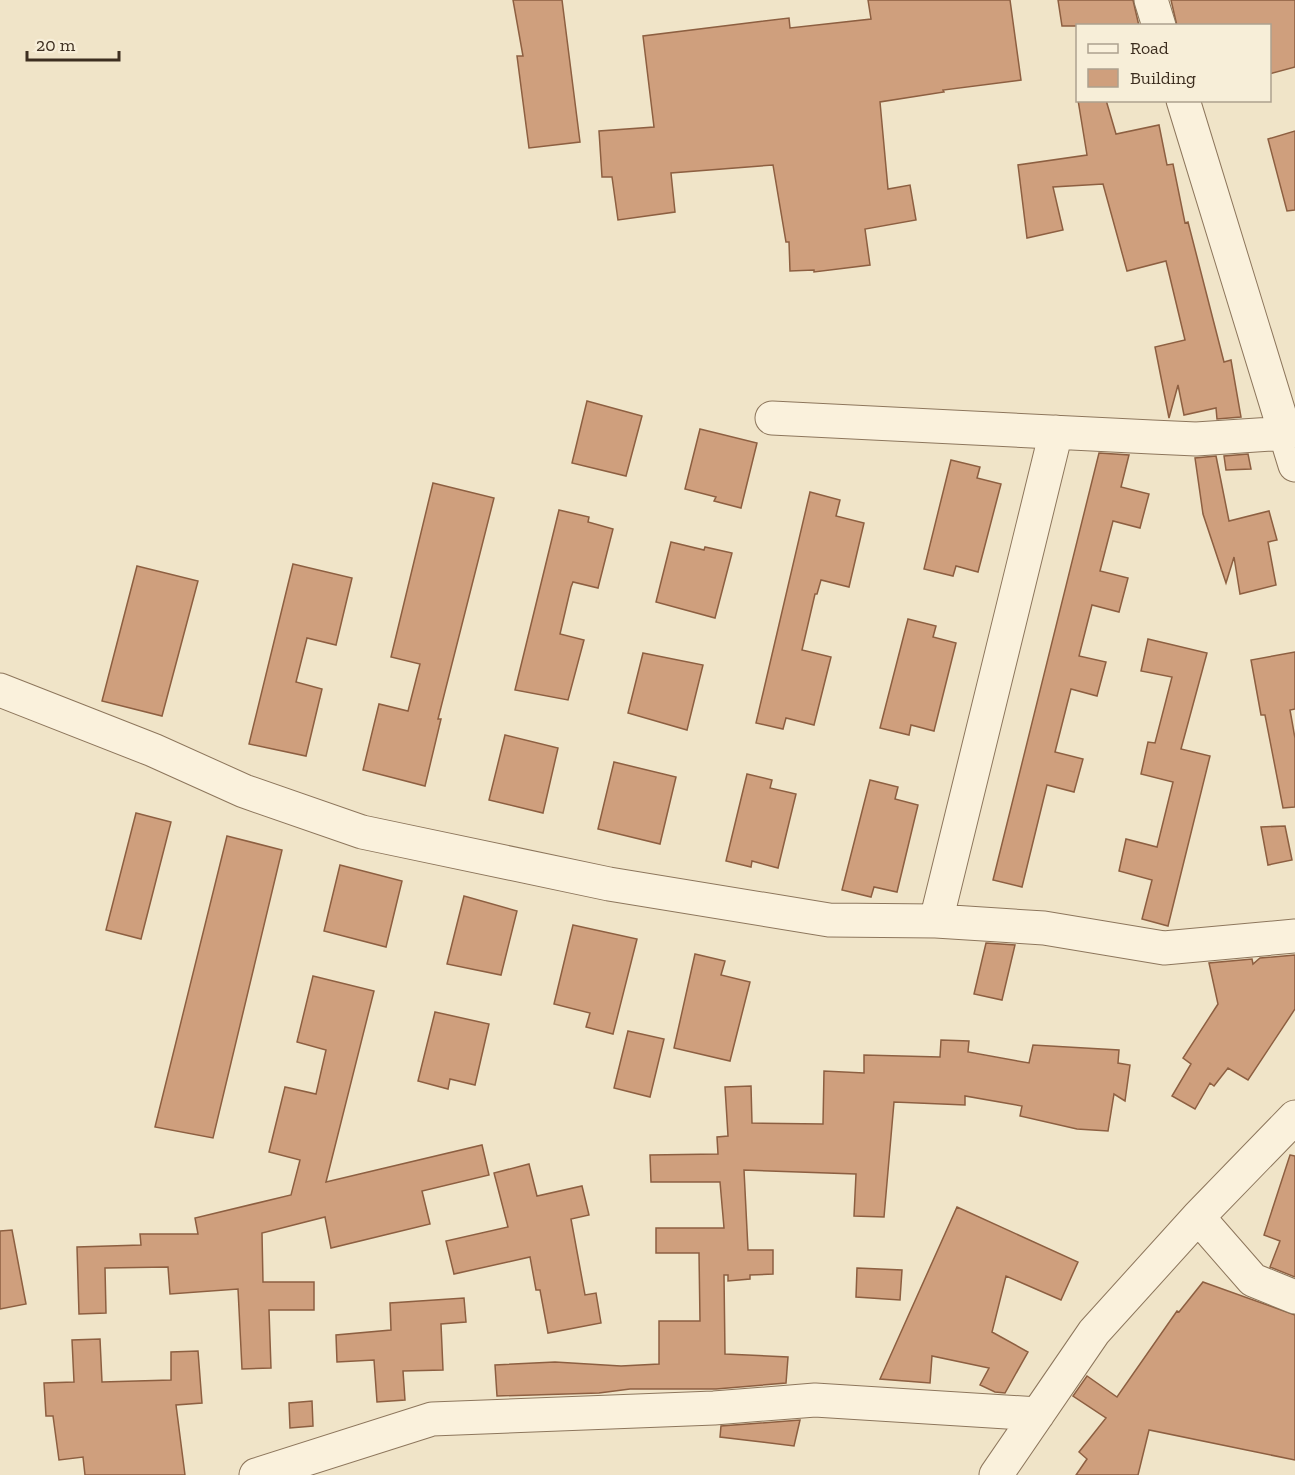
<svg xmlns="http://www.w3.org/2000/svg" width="1295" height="1475" viewBox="0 0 1295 1475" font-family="'Zilla Slab',serif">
<rect width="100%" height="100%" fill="#f0e4c8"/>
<path fill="#cf9f7d" stroke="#8d5f41" stroke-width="1.5" d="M513,0H562L580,142L529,148L517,56H523Z
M868,0H1010L1021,80L943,90L944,92L880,102L888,189L910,185L916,220L865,229L870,265L814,272V270L790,271L789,242H786L773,165L671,173L675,212L618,220L612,177H602L599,131L654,127L643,36L789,18L790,28L871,19Z
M1058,0H1133L1139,26H1062Z
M1171,0H1295V67L1269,74V26H1177Z
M1078,100H1106L1116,134L1159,125L1167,165L1173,164L1185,223L1188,222L1224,362L1231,360L1241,417L1217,419L1216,408L1184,415L1178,385L1169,418L1155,347L1185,340L1166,261L1127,271L1103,184L1053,187L1063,230L1027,238L1018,165L1087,155Z
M1295,131V210L1287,211L1268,139Z
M587,401L642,416L626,476L572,463Z
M700,429L757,443L741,508L714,501L716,497L685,489Z
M1099,453L1129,455L1121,487L1149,494L1140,528L1113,521L1100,571L1128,578L1119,612L1092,605L1079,656L1106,662L1097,696L1071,689L1055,752L1083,759L1074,792L1047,785L1022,887L993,880Z
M1248,454L1251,469L1226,470L1224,456Z
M1216,456L1229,521L1269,511L1277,540L1268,542L1276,585L1240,594L1234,557L1226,583L1203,514L1195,458Z
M951,460L980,467L977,478L1001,484L978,572L956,566L953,576L924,569Z
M433,483L494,498L438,719H441L425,786L363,770L379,704L408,711L420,664L391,657Z
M810,492L840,500L836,516L864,523L849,587L821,580L817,594H815L802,650L831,657L814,725L786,718L783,729L756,723Z
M559,510L589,517L588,522L613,529L598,588L573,582L571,587L560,634L584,640L568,700L515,690Z
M671,542L704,550L705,547L732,553L715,618L656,602Z
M293,564L352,578L336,645L307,638L296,682L322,689L306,756L249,744Z
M137,566L198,581L162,716L102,701Z
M908,619L936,626L933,637L956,643L934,731L911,725L909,735L880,728Z
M1148,639L1207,653L1181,749L1210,756L1168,926L1142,919L1152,880L1119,871L1126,839L1157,847L1173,782L1141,774L1148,742L1155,743L1172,677L1141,671Z
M1295,652V709L1290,710L1295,738V807L1283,808L1265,715H1261L1251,660Z
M643,653L703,665L687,730L628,713Z
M505,735L558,748L543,813L489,800Z
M614,762L676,777L660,844L598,829Z
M747,774L772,780L770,788L796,794L778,868L752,861L751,867L726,861Z
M870,780L898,787L895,799L918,805L897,892L874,887L871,897L842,890Z
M136,813L171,822L141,939L106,930Z
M1285,826L1292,860L1268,865L1261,827Z
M227,836L282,850L213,1138L155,1127Z
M340,865L402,881L386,947L324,931Z
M464,896L517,911L501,975L447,964Z
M573,925L637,939L613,1034L586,1027L590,1013L554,1004Z
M986,943L1015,945L1002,1000L974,994Z
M695,954L725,961L721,975L750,982L730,1061L674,1048Z
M1295,955V1009L1248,1080L1228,1068L1214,1086L1210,1083L1195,1109L1172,1096L1191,1064L1183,1058L1218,1004L1209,963L1252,959L1253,964L1260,958Z
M313,976L374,991L326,1182L482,1145L489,1175L422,1191L430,1224L331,1248L325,1217L262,1233L263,1282H314V1310H269L271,1368L242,1369L238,1289L170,1294L168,1267L105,1268L106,1313L79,1314L77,1247L141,1245L140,1234H198L195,1218L291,1195L300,1160L269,1152L285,1087L316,1094L326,1050L297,1042Z
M435,1012L489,1024L475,1085L450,1079L448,1089L418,1081Z
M628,1031L664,1039L650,1097L614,1088Z
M941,1040L969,1041L968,1052L1029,1063L1033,1045L1119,1050L1118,1063L1130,1065L1125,1101L1114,1094L1108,1131L1077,1129L1020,1116L1022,1106L965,1096V1105L894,1102L884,1217L854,1216L856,1174L744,1170L748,1250H773V1274L750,1275V1279L728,1281V1275H724L725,1354L788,1357L786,1383L716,1389H630L599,1393L497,1396L495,1365L555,1362L621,1366L659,1364V1321H700L699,1253H656V1228H724L720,1182H651L650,1155L718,1154L717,1137L728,1136L725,1087L751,1086L752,1123L823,1124L824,1071L864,1073V1055L940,1057Z
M1290,1155L1295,1156V1277L1270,1267L1280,1241L1264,1235Z
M529,1164L537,1196L582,1186L589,1215L571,1219L585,1295L596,1293L601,1323L548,1333L540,1290H536L530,1257L454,1274L446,1241L508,1227L494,1173Z
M957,1207L1078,1262L1061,1300L1006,1276L992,1332L1028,1352L1005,1393L995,1392L980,1385L989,1368L932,1356L930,1383L880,1379Z
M12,1230L26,1304L0,1309V1231Z
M857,1268L902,1270L900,1300L856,1297Z
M1203,1282L1295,1315V1460L1149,1430L1138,1475H1076L1087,1459L1079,1452L1106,1418L1073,1396L1087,1376L1117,1397L1177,1311L1179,1312Z
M464,1298L466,1322L441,1324L443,1370L403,1371L405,1400L377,1402L374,1360L337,1362L336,1335L391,1330L390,1303Z
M100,1339L102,1382L171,1380V1352L198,1351L202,1403L176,1405L185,1475H85L83,1457L59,1460L53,1416H46L44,1383L74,1382L72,1340Z
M312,1401L313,1426L290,1428L289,1403Z
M800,1420L794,1446L720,1437L721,1426Z"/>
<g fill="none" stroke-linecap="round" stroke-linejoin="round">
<defs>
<path id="street" d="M1151,0L1159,26
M1183,100L1295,465
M772,418L1152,437L1196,439L1287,433
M0,690L153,750L244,791L362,832L609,884L829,920L936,921L1044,928L1164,948L1295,936
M936,921L1056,432
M1198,1217L1253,1280L1295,1297
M256,1475L432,1419L714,1408L815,1400L1038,1414
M996,1475L1094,1332L1198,1217L1295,1117"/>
</defs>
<use href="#street" stroke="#8d765c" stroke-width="35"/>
<use href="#street" stroke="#faf1dc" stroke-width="33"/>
</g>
<rect x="1076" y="24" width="195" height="78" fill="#f7eed8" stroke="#ada18e" stroke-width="1.5"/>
<rect x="1088" y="44" width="30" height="9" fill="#faf1dc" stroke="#ada18e" stroke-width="1.5"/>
<text x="1130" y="54" font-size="18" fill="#3d2e20">Road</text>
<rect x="1088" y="69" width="30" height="18" fill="#cf9f7d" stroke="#ada18e" stroke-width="1.5"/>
<text x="1130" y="84" font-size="18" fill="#3d2e20">Building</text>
<path d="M27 51v9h92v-9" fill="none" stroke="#3d2e20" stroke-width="3"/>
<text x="36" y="51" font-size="18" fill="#3d2e20" stroke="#f7eed8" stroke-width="4.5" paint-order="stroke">20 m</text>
</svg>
